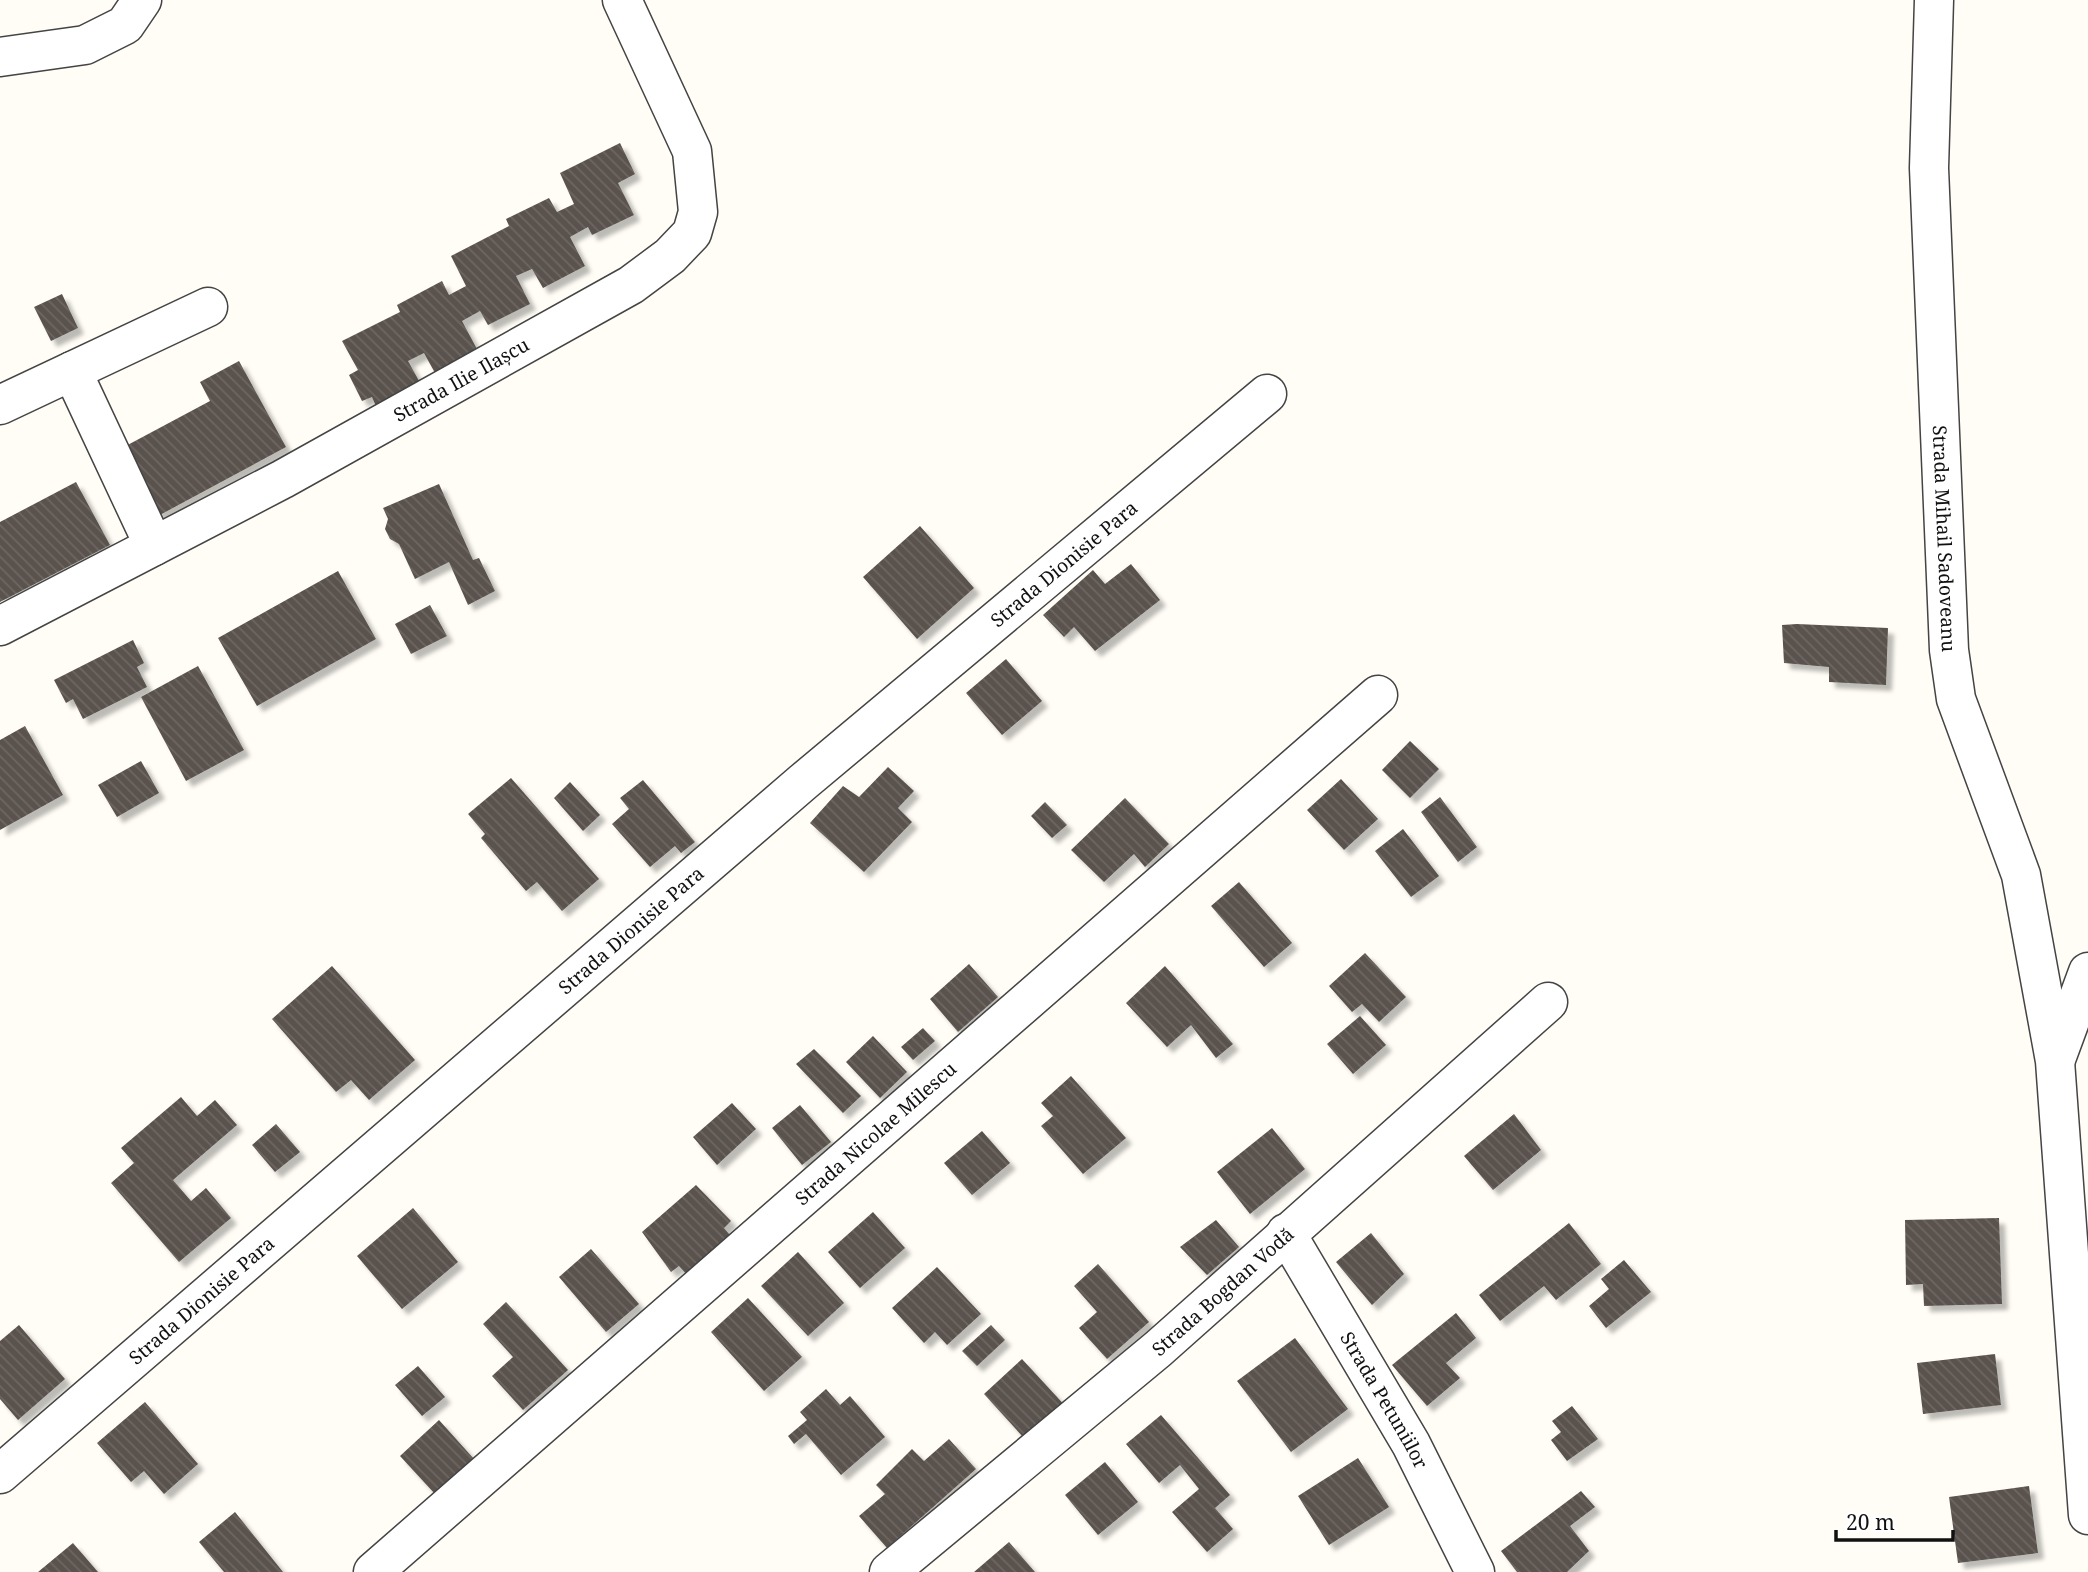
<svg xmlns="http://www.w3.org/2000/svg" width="2088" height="1572" viewBox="0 0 2088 1572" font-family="'Noto Serif',serif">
<defs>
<pattern id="building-back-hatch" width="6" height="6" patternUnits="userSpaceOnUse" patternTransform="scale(1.75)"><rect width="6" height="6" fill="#5a524d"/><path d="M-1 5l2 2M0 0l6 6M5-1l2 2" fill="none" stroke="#6d6662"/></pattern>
<filter id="shadow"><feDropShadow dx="6" dy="6" stdDeviation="2" flood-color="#0004"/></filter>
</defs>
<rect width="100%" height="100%" fill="#fffdf5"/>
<path fill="url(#building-back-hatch)" filter="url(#shadow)" d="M620,143L635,174L618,183L634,215L592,235L588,227L570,237L585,266L543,288L532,269L516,276L530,304L488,325L480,311L462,321L478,351L435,373L424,353L408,361L423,388L378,411L372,397L362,401L349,375L358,370L342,341L400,312L397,305L442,281L449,295L466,286L451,256L509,226L506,219L549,198L557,212L574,204L560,173Z
M62,294L78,328L51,341L34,307Z
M239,361L286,447L158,516L122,448L210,401L200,382Z
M76,482L110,545L0,602V522Z
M439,484L473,560L479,558L495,591L468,605L449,562L415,579L399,544L390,539L385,529L388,519L383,508Z
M920,526L974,588L917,639L863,577Z
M1131,564L1160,600L1095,651L1074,627L1064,637L1043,615L1093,570L1105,584Z
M338,571L376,639L257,706L218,638Z
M430,605L447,636L411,654L395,624Z
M1797,624L1888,628L1886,685L1829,682V667L1784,663L1782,625Z
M133,640L144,663L137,667L147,687L83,719L73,699L66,703L54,680Z
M1006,659L1042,701L1002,735L966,693Z
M198,666L244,750L186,781L141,697Z
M25,726L63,795L0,830V740Z
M1410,741L1439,769L1410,798L1382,770Z
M141,761L159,793L117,817L98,785Z
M888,767L914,791L898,808L912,822L864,872L810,823L843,786L859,797Z
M511,778L599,879L562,911L537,882L526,891L481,838L485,834L468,814Z
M1341,779L1378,819L1344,850L1307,810Z
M643,780L695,842L681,853L675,846L650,867L612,824L629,809L620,798Z
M570,782L600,815L583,831L554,798Z
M1440,797L1477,847L1458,862L1421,812Z
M1125,798L1169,844L1145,867L1134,854L1104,882L1071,850Z
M1045,802L1067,825L1052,838L1031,816Z
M1403,829L1439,876L1411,897L1375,851Z
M1239,882L1292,943L1264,967L1211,906Z
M1365,953L1406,997L1379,1022L1362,1004L1352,1012L1329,986Z
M969,964L998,997L958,1032L930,999Z
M332,966L415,1060L369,1100L351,1080L336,1092L272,1019Z
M1165,966L1233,1044L1216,1058L1191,1025L1167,1047L1126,1003Z
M1360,1016L1386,1045L1353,1074L1327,1044Z
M923,1028L935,1041L913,1060L901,1047Z
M873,1036L907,1072L880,1098L846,1062Z
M814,1049L861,1096L843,1113L796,1064Z
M1071,1076L1126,1138L1083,1174L1041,1126L1053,1116L1041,1103Z
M181,1097L197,1116L215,1100L237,1125L173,1180L191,1201L206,1188L231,1218L179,1262L111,1183L134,1163L121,1148Z
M732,1103L756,1129L717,1165L693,1137Z
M800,1105L831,1142L802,1165L772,1128Z
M1514,1114L1541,1150L1493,1190L1464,1156Z
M276,1124L300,1152L275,1172L252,1145Z
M1272,1128L1305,1169L1250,1214L1217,1172Z
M982,1131L1010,1163L972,1195L944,1163Z
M696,1185L731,1221L724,1228L730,1235L687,1275L679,1266L671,1272L642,1232Z
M413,1208L458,1262L402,1309L357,1256Z
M873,1212L905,1248L860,1288L828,1252Z
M1999,1218L2002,1304L1924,1306L1923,1284L1906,1285L1905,1220Z
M1216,1220L1239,1247L1207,1275L1180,1247Z
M1569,1223L1601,1264L1556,1300L1544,1286L1500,1321L1479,1295Z
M1371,1233L1404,1274L1372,1305L1336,1262Z
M591,1249L639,1304L606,1332L559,1277Z
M798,1252L844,1303L808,1336L761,1286Z
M1624,1260L1651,1292L1606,1328L1589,1306L1609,1289L1601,1279Z
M1098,1264L1149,1322L1107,1359L1079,1328L1097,1312L1074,1286Z
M937,1267L981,1314L947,1345L935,1332L924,1343L892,1308Z
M748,1298L802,1357L764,1391L711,1332Z
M506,1302L568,1370L523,1410L492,1376L513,1357L483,1324Z
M1456,1313L1476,1338L1446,1363L1460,1378L1427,1406L1392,1365Z
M19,1325L65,1379L18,1420L0,1399V1341Z
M991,1325L1005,1340L977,1366L962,1351Z
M1295,1338L1348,1409L1291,1452L1237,1381Z
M1995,1354L2001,1405L1923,1414L1917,1363Z
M1022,1359L1069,1410L1023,1437L984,1394Z
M418,1366L445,1397L422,1416L395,1385Z
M826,1389L840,1405L850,1396L885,1437L841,1475L806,1434L794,1444L788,1436L807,1420L800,1412Z
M145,1402L198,1464L164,1494L144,1471L131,1482L97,1443Z
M1572,1406L1598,1439L1567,1461L1551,1440L1561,1432L1552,1421Z
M1161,1415L1230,1495L1215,1508L1233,1529L1207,1552L1172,1512L1199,1489L1180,1465L1159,1483L1126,1444Z
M439,1420L474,1459L435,1494L400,1456Z
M949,1439L976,1469L887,1548L859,1516L885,1494L876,1485L912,1449L924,1461Z
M1358,1458L1389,1507L1329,1545L1298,1496Z
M1105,1462L1138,1502L1098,1535L1065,1495Z
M2029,1486L2038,1553L1958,1563L1949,1497Z
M1581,1491L1595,1507L1570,1526L1589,1551L1567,1572H1517L1501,1551Z
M235,1512L283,1572H224L199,1542Z
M1009,1542L1035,1572H974Z
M73,1543L98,1572H38Z"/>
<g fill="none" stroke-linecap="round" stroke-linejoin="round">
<defs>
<g id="minor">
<path id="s1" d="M1934,0L1929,168L1949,650L1956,699L2021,875L2055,1061L2088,1515"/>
<path d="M0,57L85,45L125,25L142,0"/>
<path d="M72,371L154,546"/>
<path d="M0,405L208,307"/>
<path id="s2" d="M0,626L283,479L631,285L670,256L692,233L698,212L692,151L622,0"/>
<path d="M2056,1059L2088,972"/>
<path id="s3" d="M1286,1233L1411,1444L1475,1572"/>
<path id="s4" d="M0,1474L803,782L1267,394"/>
<path id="s5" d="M373,1572L1378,695"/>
<path id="s6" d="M889,1572L1158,1349L1548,1002"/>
</g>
</defs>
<use href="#minor" stroke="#444" stroke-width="41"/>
<use href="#minor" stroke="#fff" stroke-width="38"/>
</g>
<g text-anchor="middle" stroke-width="7" stroke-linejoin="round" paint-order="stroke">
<g font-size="19" fill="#111" stroke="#fff">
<text dy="7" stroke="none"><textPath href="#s2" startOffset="523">Strada Ilie Ilașcu</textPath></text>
<text dy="7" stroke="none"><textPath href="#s1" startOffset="539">Strada Mihail Sadoveanu</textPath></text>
<text dy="7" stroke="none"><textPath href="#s4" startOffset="1400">Strada Dionisie Para</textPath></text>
<text dy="7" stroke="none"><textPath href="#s4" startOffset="833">Strada Dionisie Para</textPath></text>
<text dy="7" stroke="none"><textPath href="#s5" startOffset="667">Strada Nicolae Milescu</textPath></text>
<text dy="7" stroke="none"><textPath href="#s6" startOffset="436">Strada Bogdan Vodă</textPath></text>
<text dy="7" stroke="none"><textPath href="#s4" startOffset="266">Strada Dionisie Para</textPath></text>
<text dy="7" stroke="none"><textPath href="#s3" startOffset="194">Strada Petuniilor</textPath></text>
</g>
</g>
<path d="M1836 1530v10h117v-10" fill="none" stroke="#111111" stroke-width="3.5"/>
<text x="1846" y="1530" font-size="21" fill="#111111" stroke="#ffffff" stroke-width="5" paint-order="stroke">20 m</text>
</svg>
